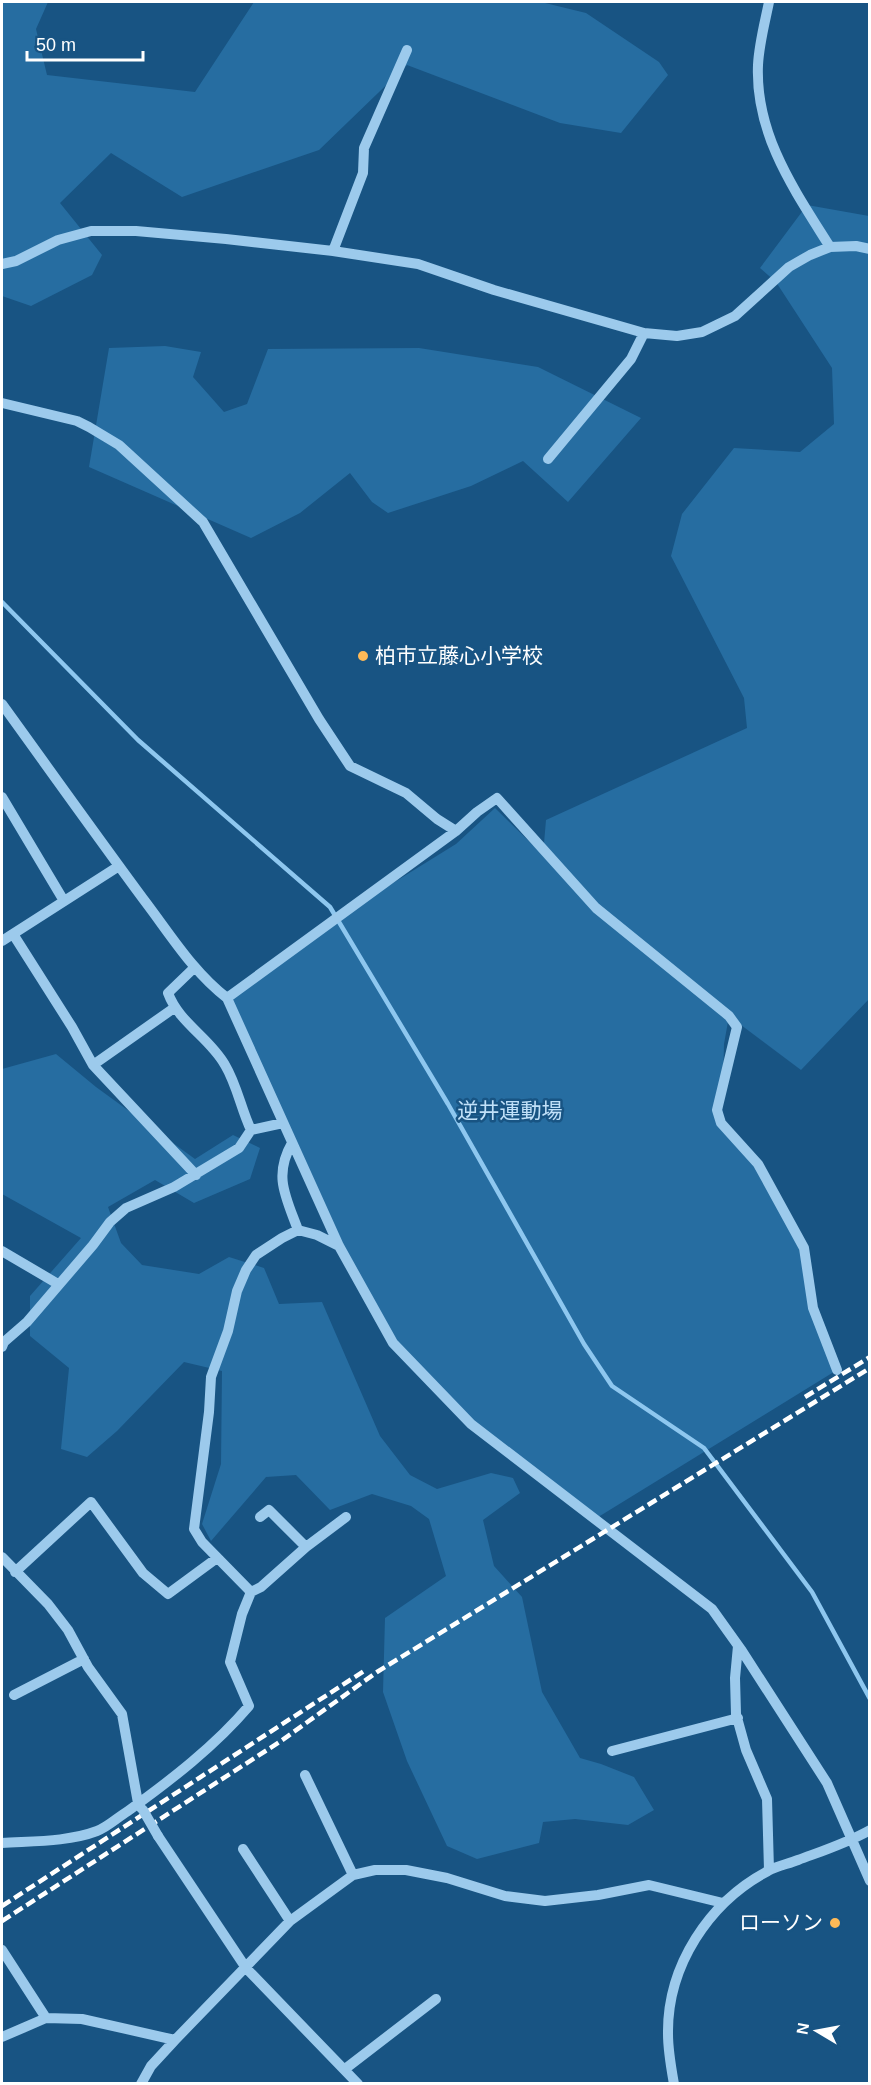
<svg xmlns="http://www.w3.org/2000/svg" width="871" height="2085" viewBox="0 0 871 2085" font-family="Helvetica,'Noto Sans JP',sans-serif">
<rect width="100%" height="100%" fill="#185483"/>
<path fill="#266da1" d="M2,2H48L36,29L47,75L195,92L254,2H541L586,13L659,62L668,75L621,133L560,123L407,65L319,150L182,197L111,153L60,203L102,255L92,275L31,306L2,296Z
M807,205L869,216V999L801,1070L729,1016L724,1044L722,1123L758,1164L804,1248L813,1308L837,1370L595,1519L471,1424L393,1343L348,1265L227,998L322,927L456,844L495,808L543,855L546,820L747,728L744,698L671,556L682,514L734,448L800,452L834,424L832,368L776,282L760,268Z
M165,346L201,352L193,377L224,412L247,404L268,349L419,348L538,367L641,418L568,502L523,461L471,486L388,513L372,502L350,473L300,513L251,538L89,467L109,348Z
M56,1054L96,1087L195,1159L233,1135L260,1148L250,1179L194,1203L155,1180L108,1207L121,1243L142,1265L199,1274L229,1257L264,1268L279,1304L322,1302L380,1436L410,1475L437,1489L491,1473L513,1478L520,1493L483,1520L494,1566L522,1597L542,1692L580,1758L601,1764L634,1777L654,1810L628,1825L575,1819L543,1822L539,1843L477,1859L447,1846L407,1761L383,1692L385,1618L446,1576L429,1519L411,1506L372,1494L330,1510L296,1475L266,1477L211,1541L202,1524L221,1464L222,1371L184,1362L117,1431L87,1457L61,1449L69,1368L30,1336V1296L81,1238L2,1194V1069Z"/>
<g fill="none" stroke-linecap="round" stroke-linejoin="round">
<path stroke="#8ec7ef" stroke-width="4.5" d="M2,602L138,740L330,907L448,1104L584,1344L612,1386L704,1448L812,1592L870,1699"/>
<path stroke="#9ccaec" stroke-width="10" d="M769,2C765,22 759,44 758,65C755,135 795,191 830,247
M333,251L363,173L364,148L407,50
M2,264L16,261L58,240L91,231H136L226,239L333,251L418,264L494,290L644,333L677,336L702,332L735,316L789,267L810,255L830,247L856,246L870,249
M2,403L77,421L89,427L119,445L203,522L319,719L350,766L406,793L437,819L456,831
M548,459L631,359L644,333
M2,704C49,769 96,835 144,900C170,934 193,972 227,998L339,1246L393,1343L471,1424L712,1609L742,1651L827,1783L870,1881
M2,797L64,901
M13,934L72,1027L93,1065L196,1175
M2,941L119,866
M195,967L168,993C179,1023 210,1038 225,1065C237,1085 241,1109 251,1130
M227,998L456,831L477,812L497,798L596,908L729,1016L737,1027L717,1110L721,1123L758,1164L804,1248L813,1308L837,1370
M93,1065L174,1008
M292,1143C273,1176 286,1197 298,1230
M2,1251L58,1284
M2,1347L4,1342L27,1322L93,1245L110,1222L126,1208L174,1187L239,1148L251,1130L283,1123
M260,1517L269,1510L306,1547L261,1587L251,1592L202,1542L194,1529L209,1412L211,1377L228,1331L237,1291L246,1270L256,1255L282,1238L298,1230L317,1235L339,1246
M306,1547L346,1517
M2,1557L48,1604L68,1630L88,1667L122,1714L138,1803L141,1808
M15,1572L91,1502L143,1573L168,1594L217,1558
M738,1646L735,1678L736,1714L746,1750L767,1799L769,1870
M14,1695L84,1659
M612,1751L738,1718
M305,1775L353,1875
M158,1836L246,1968L358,2084
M2,1843C32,1841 68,1842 97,1831C108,1827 118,1817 128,1811C171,1780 215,1746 249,1706L230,1662L242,1614L251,1592
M243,1849L290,1921
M2,1950L46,2018
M2,2037L46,2018L82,2019L175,2040
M345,2069L436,1999
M141,2084L151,2066L175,2040L290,1921L353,1875L375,1870H406L447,1878L505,1896L545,1901L598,1895L649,1885L723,1903
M674,2084C671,2067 668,2051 668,2034C667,1966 709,1902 768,1871C777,1866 788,1864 798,1860C822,1851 847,1843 870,1830"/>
<path stroke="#fff" stroke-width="4.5" stroke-dasharray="10 4.5" stroke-linecap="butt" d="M805,1397L870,1357
M2,1906L364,1671
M2,1921L281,1741L377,1672L870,1368"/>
<path stroke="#9ccaec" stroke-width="10" d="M143,1810L158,1836"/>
</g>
<g fill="#ffba57" stroke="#185483" stroke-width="2">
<circle cx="363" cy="656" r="6"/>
<circle cx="835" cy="1923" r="6"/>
</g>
<g text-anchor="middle" stroke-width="5" stroke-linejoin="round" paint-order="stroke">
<g font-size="21" fill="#fff" stroke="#185483" text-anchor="start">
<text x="375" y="663">柏市立藤心小学校</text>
<text x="823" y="1930" text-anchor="end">ローソン</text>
</g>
<g font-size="21" fill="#c1e1f9" stroke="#185483">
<text x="510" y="1118">逆井運動場</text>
</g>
</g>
<rect width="871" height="2085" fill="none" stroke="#ffffff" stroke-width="6"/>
<g transform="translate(817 2031) rotate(280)" stroke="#185483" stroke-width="4.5" paint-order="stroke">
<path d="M0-4.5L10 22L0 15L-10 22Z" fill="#ffffff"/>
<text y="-9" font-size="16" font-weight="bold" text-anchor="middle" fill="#ffffff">N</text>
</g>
<path d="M27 51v9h116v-9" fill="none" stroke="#ffffff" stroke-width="3"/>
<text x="36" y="51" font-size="18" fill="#ffffff" stroke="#185483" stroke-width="4.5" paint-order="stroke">50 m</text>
</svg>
